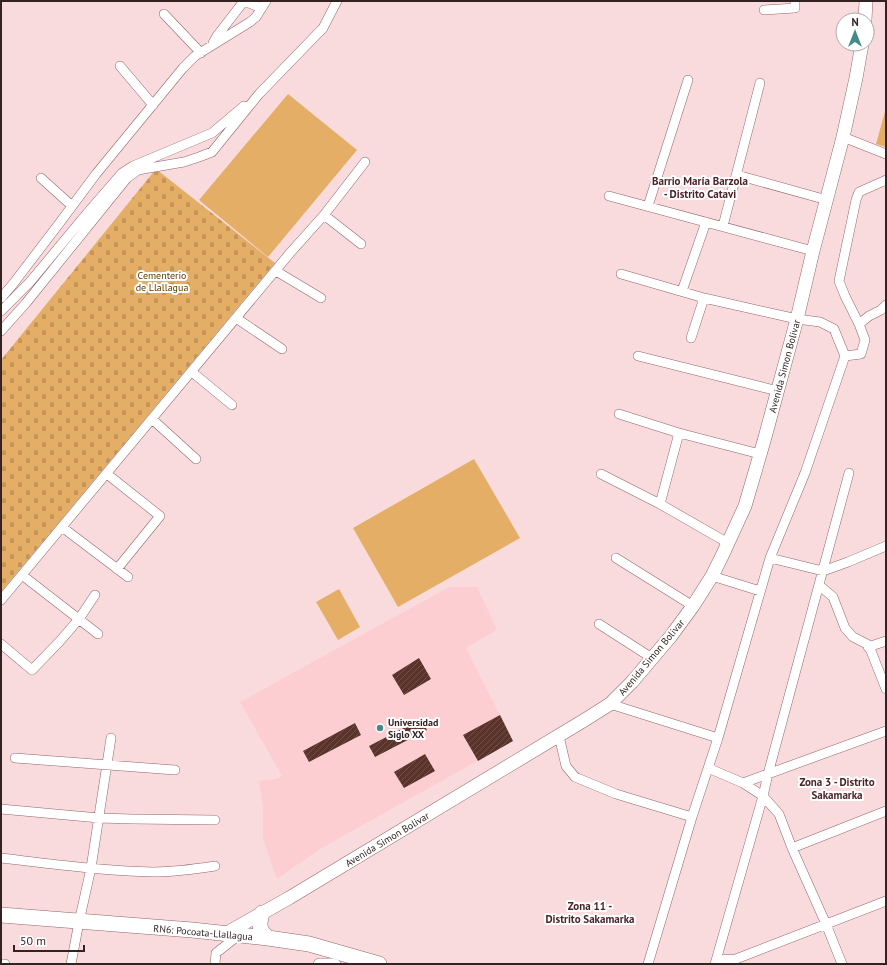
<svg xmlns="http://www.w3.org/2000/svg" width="887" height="965" viewBox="0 0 887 965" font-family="'PT Sans',sans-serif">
<defs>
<pattern id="cemetery-stones" width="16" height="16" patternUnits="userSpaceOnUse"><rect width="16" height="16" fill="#e5ae66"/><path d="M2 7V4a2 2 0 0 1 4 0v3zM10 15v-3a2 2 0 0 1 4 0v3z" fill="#c59558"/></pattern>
<pattern id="building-hatch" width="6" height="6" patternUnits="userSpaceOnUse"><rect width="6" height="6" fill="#5a342b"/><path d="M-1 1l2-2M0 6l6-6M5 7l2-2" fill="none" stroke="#6f4f48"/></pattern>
</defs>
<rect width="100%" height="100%" fill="#fadbdd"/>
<path fill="#fdced1" d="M449,587H477L497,630L466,648L513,741L320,849L277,879L263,839V807L259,781L277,779L282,776L240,702Z"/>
<path fill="url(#cemetery-stones)" d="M156,169L275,263L1,592V360Z"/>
<path fill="#e5ae66" d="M288,94L357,150L268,257L199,200Z
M886,108V147L876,144Z
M474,459L520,538L398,607L353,528Z
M339,589L360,627L338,640L316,602Z"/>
<path fill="url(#building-hatch)" d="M419,658L431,679L404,695L392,675Z
M500,715L513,741L478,761L463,735Z
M421,719L427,730L375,757L369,746Z
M355,723L361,735L309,762L303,751Z
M425,754L435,771L404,788L394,772Z"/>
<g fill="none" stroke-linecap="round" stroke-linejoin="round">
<defs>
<path id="minor" d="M244,1L261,8
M764,10L795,8V1
M164,14L201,53
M213,43L217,36L244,1
M120,66L153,105
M843,137L886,154
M737,175L827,200
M41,178L72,206
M609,196L813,251
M648,206L688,80
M324,215L361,244
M723,226L760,83
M276,271L321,298
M621,274L704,298L797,319L820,322L834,329L845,356L805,473L770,558L718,738L692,817L648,964
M682,291L706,222
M1,298L13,284L58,225L96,174L183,68L195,56L250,22L256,17L266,1
M1,311L30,282L84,217L122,173L133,166L212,133L244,106
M236,318L282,349
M859,324L869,316L881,310L886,305
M1,331L26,303L127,178L138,170L149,168L184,162L199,157L212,152L259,94L323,28L337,1
M691,338L704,298
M638,356L778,391
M845,356L861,354L865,340L859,324L845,296L839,281L856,200L859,192L886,180
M192,372L232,405
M619,414L679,433L760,454
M152,419L196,459
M107,474L160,516L117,569
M601,474L660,504L728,543
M660,504L679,433
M62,527L128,577
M616,558L693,606
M770,558L823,571L848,562L886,546
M22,575L98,634
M712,576L760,591
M819,585L833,597L845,628L853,637L867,644L871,651L886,689
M1,600L290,253L324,215L365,162
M599,624L652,658
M1,644L32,670L60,641L79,619L95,595
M868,647L886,641
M610,704L718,738
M559,736L566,766L575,777L616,794L692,817
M15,758L175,770
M708,768L743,783L763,796L779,814L792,848L826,924L842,964
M743,783L886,731
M1,809L99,818L132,819L215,820
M792,848L886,811
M1,858C52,864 103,871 154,872C175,872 195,869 215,866
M716,960L736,959L886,901
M1,964H5
M71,964L79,922L91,868L111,738
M215,964L216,953L239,935
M318,964L319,963H331L336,964
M715,964L763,796L768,774L849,473"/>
<path id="secondary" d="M865,20L866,1
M225,934L289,898L583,721L610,704L632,682L671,636L693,606L712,576L722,556L745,506L764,441L797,319L813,251L843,137L856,78L862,44"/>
<path id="trunk" d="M262,913C259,925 258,929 268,938
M1,915L192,930L268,938L309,944L379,964"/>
</defs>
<use href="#minor" stroke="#916569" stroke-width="10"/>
<use href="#secondary" stroke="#916569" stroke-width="14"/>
<use href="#trunk" stroke="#916569" stroke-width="16"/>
<use href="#minor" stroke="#fff" stroke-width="9"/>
<use href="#secondary" stroke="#fff" stroke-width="13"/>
<use href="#trunk" stroke="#fff" stroke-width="15"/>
</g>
<circle fill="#438b89" stroke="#fff" stroke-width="1.5" cx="380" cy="728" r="4"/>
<g text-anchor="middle" stroke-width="4" stroke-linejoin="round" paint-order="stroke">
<g font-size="10" fill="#593901" stroke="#fff">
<text x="162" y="279">Cementerio<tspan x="162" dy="12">de Llallagua</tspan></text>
</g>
<g font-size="10" fill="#342223" stroke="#fff">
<text transform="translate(784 366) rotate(-75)" y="4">Avenida Simon Bolivar</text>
<text transform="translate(651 657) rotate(-50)" y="4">Avenida Simon Bolivar</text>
<text transform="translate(387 839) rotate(-31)" y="4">Avenida Simon Bolivar</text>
<text transform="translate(203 932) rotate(5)" y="4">RN6: Pocoata-Llallagua</text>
</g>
<g font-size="10" font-weight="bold" fill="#342223" stroke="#fff" text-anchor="start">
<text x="388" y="726">Universidad<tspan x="388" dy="12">Siglo XX</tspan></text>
</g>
<g font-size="11" font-weight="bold" fill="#4a2429" stroke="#fff">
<text x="700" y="185">Barrio María Barzola<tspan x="700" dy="13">- Distrito Catavi</tspan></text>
<text x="837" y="786">Zona 3 - Distrito<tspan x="837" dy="13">Sakamarka</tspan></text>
<text x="590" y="910">Zona 11 -<tspan x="590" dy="13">Distrito Sakamarka</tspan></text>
</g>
</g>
<rect width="887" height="965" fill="none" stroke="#342223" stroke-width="4"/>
<g transform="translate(855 32)"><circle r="19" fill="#ffffff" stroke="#aea7a7"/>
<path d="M0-3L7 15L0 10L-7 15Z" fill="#438b89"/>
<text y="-6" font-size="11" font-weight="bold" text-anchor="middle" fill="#342223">N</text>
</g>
<path d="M14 945v6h70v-6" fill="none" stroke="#342223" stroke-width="2"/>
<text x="20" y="945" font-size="12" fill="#342223" stroke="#ffffff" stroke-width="3" paint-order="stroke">50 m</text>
</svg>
